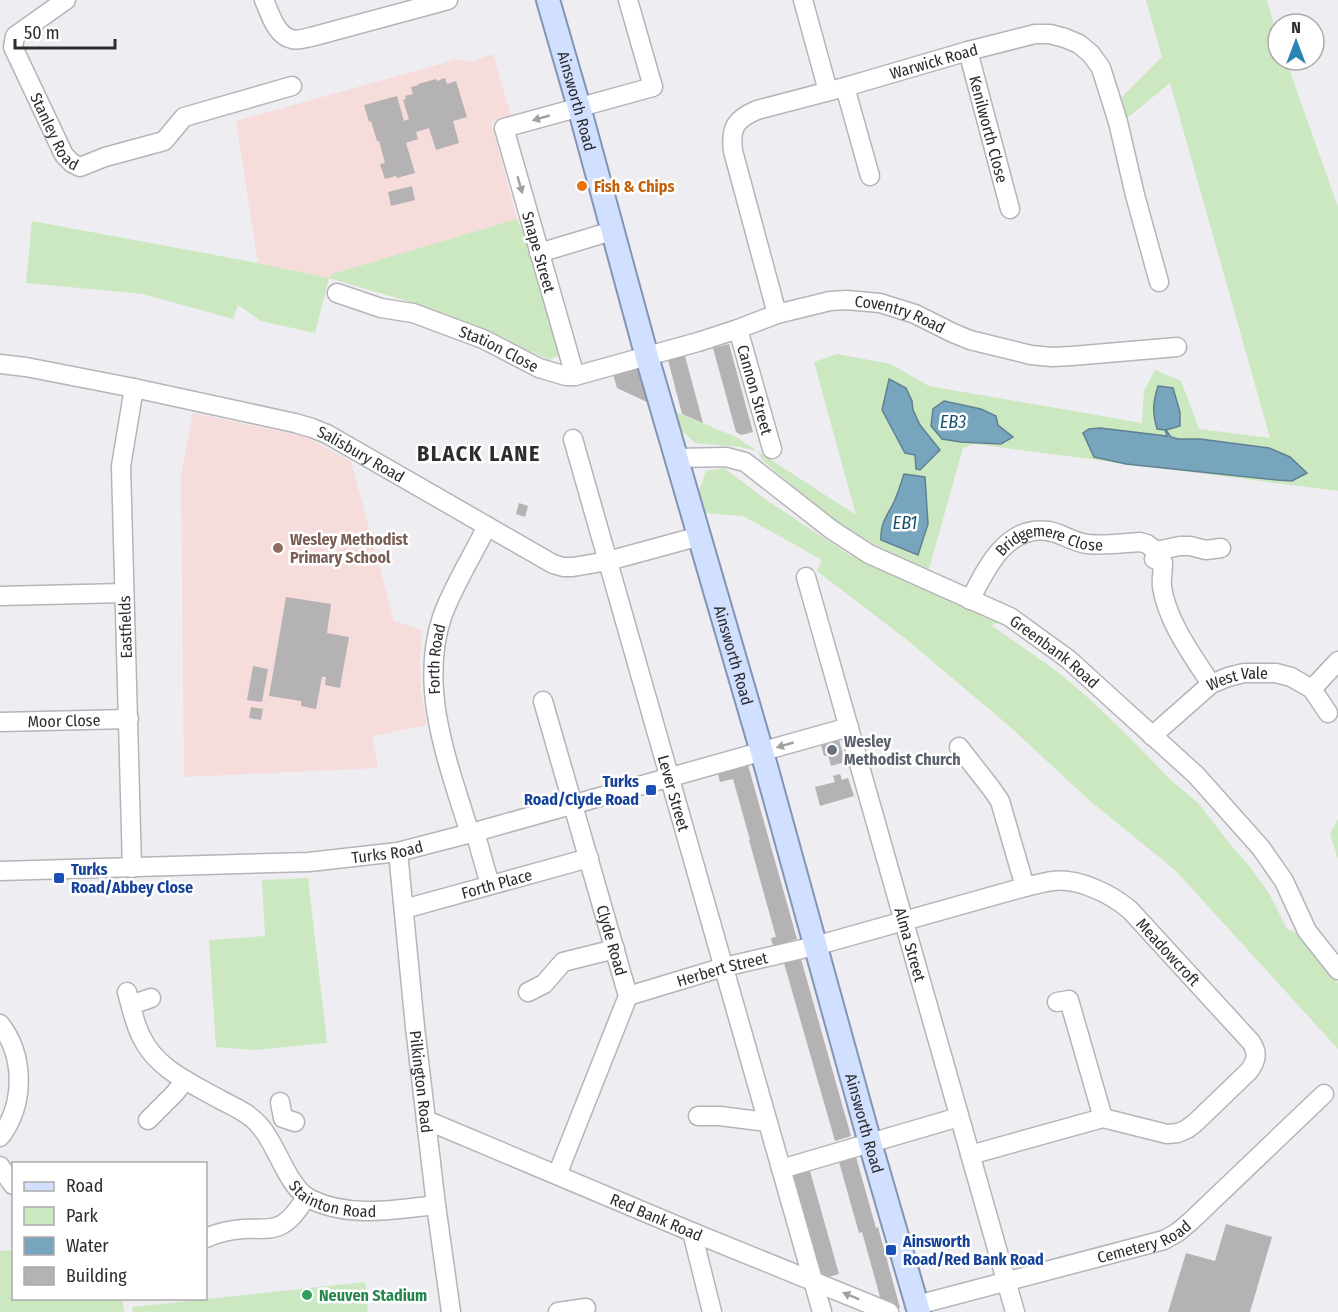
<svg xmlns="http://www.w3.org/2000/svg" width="1338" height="1312" viewBox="0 0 1338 1312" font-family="'Fira Sans Condensed',sans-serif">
<rect width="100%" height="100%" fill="#eeedf1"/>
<path fill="#f7dcdc" d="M493,54L511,115L491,122L517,219L335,273L328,278L258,263L236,121L458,59L471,62Z
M193,413L303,436L351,461L394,621L422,630L420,659L421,692L427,725L372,736L378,768L184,777L181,475Z"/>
<path fill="#cce8c1" d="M1146,0H1267L1278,39V60H1286L1338,207V491L974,444L963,448L929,569L890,554L825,514L761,459L758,451L740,447L695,443L682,431L668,409L736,437L856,515L814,362L837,354L891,364L929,386L1142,423L1144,391L1155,370L1181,381L1199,429L1270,438L1170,83L1126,119L1121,98L1162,57Z
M517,219L533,254L564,353L549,360L478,326L407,301L329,278L315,333L261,321L238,305L233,319L143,294L26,283L32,221L258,263L328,278L335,273Z
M724,468L768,501L851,556L862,557L1002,622L991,625L1058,672L1084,694L1125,733L1171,780L1199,804L1230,844L1249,866L1269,893L1287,929L1300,935L1326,970L1338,983V1049L1175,870L1090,801L1008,725L907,640L817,571L822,560L743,516L704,513L698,494L706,471Z
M1338,819V859L1330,834Z
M308,878L327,1043L253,1050L216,1047L209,940L265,936L262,880Z
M13,1250L14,1298L122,1299L124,1312H0V1251Z
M365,1282L368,1312H133L132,1307Z"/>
<path fill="#76a5bd" stroke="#608192" stroke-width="1.5" d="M889,379L906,388L912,401L913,410L920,425L940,450L920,470L916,469L915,455L905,453L882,410Z
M1158,386L1173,388L1180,412V426L1166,430L1171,437L1178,439H1200L1269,448L1290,457L1307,473L1292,481L1277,480L1126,464L1094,457L1083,433L1089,429L1100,428L1167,436L1165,430L1157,429C1152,411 1153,403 1158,386Z
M944,401L981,409L996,416L998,425L1013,437L1001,444L961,442L942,439L931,426L933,409Z
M904,474L925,477L928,524L918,555L881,540C880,523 887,516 894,502C898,493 901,483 904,474Z"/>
<path fill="#b5b2b4" d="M445,78L447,84L456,81L467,117L453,121L459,143L436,150L429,128L416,132L418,139L406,143L415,173L397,178L396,176L385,179L380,164L385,163L379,141H377L371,121L369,122L364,105L397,96L404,121L409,119L403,100L406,99L405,96L413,94L411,87L419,85L418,84L436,79L437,81Z
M412,186L415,200L391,206L388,192Z
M729,344L753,432L741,435L736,432L713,348Z
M685,356L703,423L682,414L668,360Z
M635,367L640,369L649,403L617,388L613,374Z
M519,503L528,506L525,517L516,514Z
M286,597L331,604L327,633L349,637L340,688L325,685L326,677H322L316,709L301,706V701L269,696Z
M253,666L268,669L262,702L247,700Z
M251,707L263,709L261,720L249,718Z
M839,740L845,762L831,766L828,755L824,756L821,745Z
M748,765L797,939L773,946L771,938L776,937L749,840H750L733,779L720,782L718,774Z
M840,774L842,780L848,778L854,796L820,806L815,787L835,782L833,776Z
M801,959L851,1136L835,1141L784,963Z
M856,1157L876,1228L878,1227L900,1308L893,1309L882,1304L862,1232L859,1233L839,1162Z
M810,1171L839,1274L828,1277L820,1274L792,1175Z
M1226,1224L1272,1237L1250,1312H1168L1186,1253L1215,1261Z"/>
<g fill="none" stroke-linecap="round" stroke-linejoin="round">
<defs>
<g id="minor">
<path id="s1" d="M66,0L15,36L13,47L64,155L72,163L80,167L105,157L164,141L184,117L292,86"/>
<path d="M264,0C270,13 276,36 292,39C298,41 305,38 311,37L448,0"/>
<path d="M803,0L828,91"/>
<path id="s2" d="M968,51L1010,209"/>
<path d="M845,87L870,176"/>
<path d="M539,253L612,231"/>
<path id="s3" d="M337,293L381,308L413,313L483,339L539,368L566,376H575L698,342L738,329L777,314L830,301L846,300L880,303L915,314L953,333L970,340L1031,355L1052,357L1072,356L1177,347"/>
<path id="s4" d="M777,314L733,151C730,127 736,119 757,110L845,87L968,51L1035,34H1050L1065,38L1079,44L1091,54L1101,68L1118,122L1135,195L1159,282"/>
<path id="s5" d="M738,329L772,449"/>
<path id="s6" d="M0,364L26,367L134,388L295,423L312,428L327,434L553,564L563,567H573L608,561L700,536"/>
<path d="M575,376L504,128L653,87L628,0"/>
<path id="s7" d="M573,439L822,1312"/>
<path id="s8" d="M677,458L726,457L745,462L832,530L869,554L1010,617L1068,659L1196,775L1261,848L1284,881L1307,931L1338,970"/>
<path d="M1154,559L1163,563C1163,571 1161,579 1162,587C1167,621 1192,655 1211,684"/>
<path id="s9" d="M806,577L1015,1312"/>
<path d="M0,596L124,593"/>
<path id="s10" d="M970,600C986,569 1006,525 1048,531C1062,533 1074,543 1088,544C1105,546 1123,543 1140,542L1147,544L1156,551L1180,546H1190L1206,550L1221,548"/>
<path d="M1312,689L1338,661"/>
<path id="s11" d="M543,701L628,996L557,1175"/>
<path id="s12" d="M0,722L129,719"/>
<path id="s13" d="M1152,736L1211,684L1228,677L1244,673H1276L1291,677L1312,689L1328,713"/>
<path id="s14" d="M959,747L991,788L1000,801L1025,887C1034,885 1044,882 1053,881C1079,878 1111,894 1130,910L1251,1042C1258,1053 1257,1060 1249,1071L1195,1123L1187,1129L1178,1133L1167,1134L1103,1118L970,1155"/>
<path d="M475,832L490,885"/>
<path id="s15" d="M470,834C449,765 418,690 442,617C452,588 473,555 487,526"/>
<path id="s16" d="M398,852L415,1027L436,1205L451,1312"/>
<path d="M132,868L121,466L134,388"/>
<path id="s17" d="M0,871L309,862L398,852L475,832L849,727"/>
<path id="s18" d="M404,909L589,858"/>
<path id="s19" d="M127,992C131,1006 134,1022 141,1036C156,1069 191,1083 221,1100C234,1107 249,1113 259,1125C277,1144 287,1187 310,1199C349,1218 394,1210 436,1205"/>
<path d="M528,992L544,984L563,962L615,949"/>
<path id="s20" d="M628,996L724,967L815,946L1025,887"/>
<path d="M1057,1002L1069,1000L1103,1118"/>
<path d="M131,1005L151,998"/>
<path d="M0,1024C25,1056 25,1105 0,1137"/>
<path d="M280,1102L283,1118L295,1122"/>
<path d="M698,1116H720L767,1122"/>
<path d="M148,1120L175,1093L185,1080"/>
<path id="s21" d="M426,1120L692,1232L889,1312"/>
<path d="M0,1166L13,1185"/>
<path d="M781,1169L959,1117"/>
<path d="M692,1232L712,1312"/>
<path d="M206,1238C217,1233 230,1230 243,1229C255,1228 270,1231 281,1225C292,1220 300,1206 307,1197"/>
<path id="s22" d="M917,1305L1164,1240L1178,1232L1191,1221L1324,1094"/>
<path d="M558,1312L586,1308"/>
</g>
<g id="major">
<path id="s23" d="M548,0L579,107L647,357L762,752L870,1143L919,1312"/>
</g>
</defs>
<use href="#minor" stroke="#b5b4b8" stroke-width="21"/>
<use href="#major" stroke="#8394b5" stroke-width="26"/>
<use href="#minor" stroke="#fff" stroke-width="18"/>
<use href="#major" stroke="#d0e0fe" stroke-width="22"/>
</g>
<defs><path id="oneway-solid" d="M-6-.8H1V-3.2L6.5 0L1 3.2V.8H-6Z" transform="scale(1.5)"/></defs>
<g fill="#a0a0a1">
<use href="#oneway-solid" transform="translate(541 118) rotate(164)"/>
<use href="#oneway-solid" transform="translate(520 185) rotate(74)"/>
<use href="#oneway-solid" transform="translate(785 745) rotate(164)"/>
<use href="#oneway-solid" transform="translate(851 1296) rotate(-158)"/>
</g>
<circle fill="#e8710a" stroke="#fff" stroke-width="2" cx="582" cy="186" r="6"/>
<circle fill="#8d6e63" stroke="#fff" stroke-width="2" cx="278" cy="548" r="6"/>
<circle fill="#6b7280" stroke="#fff" stroke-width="2" cx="832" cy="750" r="6"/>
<g fill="#1a4fb4" stroke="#fff" stroke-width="2">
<rect x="645" y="784" width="12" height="12" rx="3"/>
<rect x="53" y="872" width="12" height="12" rx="3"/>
<rect x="885" y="1244" width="12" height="12" rx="3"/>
</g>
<circle fill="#2e9e5b" stroke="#fff" stroke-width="2" cx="307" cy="1295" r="6"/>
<g text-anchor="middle" stroke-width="5" stroke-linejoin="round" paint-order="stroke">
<g font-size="16" fill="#2d2c2e" stroke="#fff">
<text dy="6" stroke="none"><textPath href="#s4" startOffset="405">Warwick Road</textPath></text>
<text dy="6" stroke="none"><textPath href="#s23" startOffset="105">Ainsworth Road</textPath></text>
<text dy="6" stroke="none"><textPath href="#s1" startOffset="168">Stanley Road</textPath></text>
<text dy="6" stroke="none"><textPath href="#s2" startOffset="81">Kenilworth Close</textPath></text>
<text transform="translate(539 252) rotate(74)" y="6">Snape Street</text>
<text dy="6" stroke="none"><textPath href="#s3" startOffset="592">Coventry Road</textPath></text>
<text dy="6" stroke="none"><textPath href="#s3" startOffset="172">Station Close</textPath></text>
<text dy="6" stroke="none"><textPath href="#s5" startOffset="63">Cannon Street</textPath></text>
<text dy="6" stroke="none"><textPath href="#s6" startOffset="374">Salisbury Road</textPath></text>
<text dy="6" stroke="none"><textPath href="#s10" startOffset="112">Bridgemere Close</textPath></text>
<text transform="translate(125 627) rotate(-92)" y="6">Eastfields</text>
<text dy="6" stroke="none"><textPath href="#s8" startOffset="434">Greenbank Road</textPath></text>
<text dy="6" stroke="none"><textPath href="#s23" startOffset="681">Ainsworth Road</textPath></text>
<text dy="6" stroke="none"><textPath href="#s15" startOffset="180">Forth Road</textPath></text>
<text dy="6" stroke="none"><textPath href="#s13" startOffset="106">West Vale</textPath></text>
<text dy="6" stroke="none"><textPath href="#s12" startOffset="64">Moor Close</textPath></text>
<text dy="6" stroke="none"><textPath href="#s7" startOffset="368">Lever Street</textPath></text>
<text dy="6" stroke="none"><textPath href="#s17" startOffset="388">Turks Road</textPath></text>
<text dy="6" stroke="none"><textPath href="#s18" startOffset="96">Forth Place</textPath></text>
<text dy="6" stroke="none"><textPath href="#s11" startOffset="249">Clyde Road</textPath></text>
<text dy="6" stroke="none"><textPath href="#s9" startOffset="382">Alma Street</textPath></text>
<text dy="6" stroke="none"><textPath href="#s14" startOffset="327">Meadowcroft</textPath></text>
<text dy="6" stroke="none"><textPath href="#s20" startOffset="98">Herbert Street</textPath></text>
<text dy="6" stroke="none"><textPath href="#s16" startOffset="231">Pilkington Road</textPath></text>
<text dy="6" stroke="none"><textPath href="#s23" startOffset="1167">Ainsworth Road</textPath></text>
<text dy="6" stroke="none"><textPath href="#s19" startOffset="309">Stainton Road</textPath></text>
<text dy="6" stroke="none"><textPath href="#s21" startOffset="250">Red Bank Road</textPath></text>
<text dy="6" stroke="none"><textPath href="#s22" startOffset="236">Cemetery Road</textPath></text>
</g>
<g font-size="16" font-weight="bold" fill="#c56008" stroke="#fff" text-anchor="start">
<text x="594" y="192">Fish &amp; Chips</text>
</g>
<g font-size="16" font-weight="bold" fill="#785e54" stroke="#fff" text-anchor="start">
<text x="290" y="545">Wesley Methodist<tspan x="290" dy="18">Primary School</tspan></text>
</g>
<g font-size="16" font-weight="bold" fill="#5b616d" stroke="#fff" text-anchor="start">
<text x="844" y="747">Wesley<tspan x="844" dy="18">Methodist Church</tspan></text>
</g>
<g font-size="16" font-weight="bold" fill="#164399" stroke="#fff" text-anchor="start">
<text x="639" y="787" text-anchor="end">Turks<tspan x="639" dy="18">Road/Clyde Road</tspan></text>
<text x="71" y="875">Turks<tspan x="71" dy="18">Road/Abbey Close</tspan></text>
<text x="903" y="1247">Ainsworth<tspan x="903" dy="18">Road/Red Bank Road</tspan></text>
</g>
<g font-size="16" font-weight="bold" fill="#27864d" stroke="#fff" text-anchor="start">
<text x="319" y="1301">Neuven Stadium</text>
</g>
<g font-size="18" font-style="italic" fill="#15516a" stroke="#fff">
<text x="953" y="428">EB3</text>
<text x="905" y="529">EB1</text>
</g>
<g font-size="22" font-weight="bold" letter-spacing="1.5" fill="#2d2c2e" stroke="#fff">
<text x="479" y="461">BLACK LANE</text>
</g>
</g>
<rect x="12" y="1162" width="195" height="138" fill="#ffffff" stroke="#ababab" stroke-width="1.5"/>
<rect x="24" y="1182" width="30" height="9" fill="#d0e0fe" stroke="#ababab" stroke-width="1.5"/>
<text x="66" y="1192" font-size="18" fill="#2d2c2e">Road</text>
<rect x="24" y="1207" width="30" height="18" fill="#cce8c1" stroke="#ababab" stroke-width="1.5"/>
<text x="66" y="1222" font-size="18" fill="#2d2c2e">Park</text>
<rect x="24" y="1237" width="30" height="18" fill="#76a5bd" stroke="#ababab" stroke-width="1.5"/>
<text x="66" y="1252" font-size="18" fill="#2d2c2e">Water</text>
<rect x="24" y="1267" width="30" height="18" fill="#b5b2b4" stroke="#ababab" stroke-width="1.5"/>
<text x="66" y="1282" font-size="18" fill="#2d2c2e">Building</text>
<g transform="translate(1296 42)"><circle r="28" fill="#ffffff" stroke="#ababab" stroke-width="1.5"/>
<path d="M0-4.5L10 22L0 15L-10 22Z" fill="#2b84b2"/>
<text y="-9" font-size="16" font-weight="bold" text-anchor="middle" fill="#2d2c2e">N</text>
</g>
<path d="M15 39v9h100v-9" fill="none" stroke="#2d2c2e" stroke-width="3"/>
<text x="24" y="39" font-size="18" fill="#2d2c2e" stroke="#ffffff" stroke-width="4.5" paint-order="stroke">50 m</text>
</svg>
